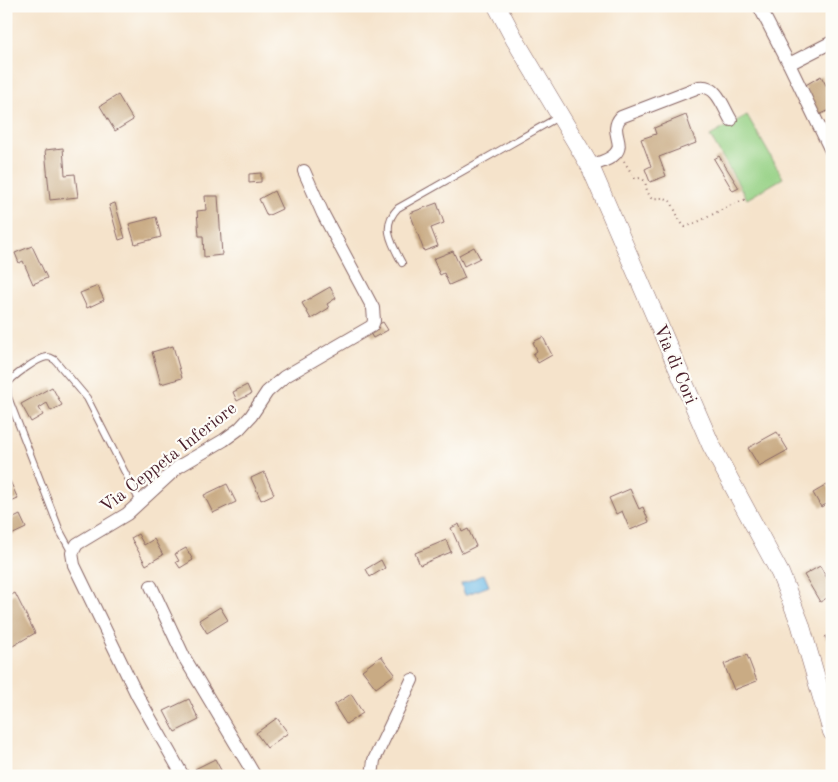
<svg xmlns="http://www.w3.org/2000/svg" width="838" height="782" viewBox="0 0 838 782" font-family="'Old Standard TT',serif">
<rect width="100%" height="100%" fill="#fdfcf7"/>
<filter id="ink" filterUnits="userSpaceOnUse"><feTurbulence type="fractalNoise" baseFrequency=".02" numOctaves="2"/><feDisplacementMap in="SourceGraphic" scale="10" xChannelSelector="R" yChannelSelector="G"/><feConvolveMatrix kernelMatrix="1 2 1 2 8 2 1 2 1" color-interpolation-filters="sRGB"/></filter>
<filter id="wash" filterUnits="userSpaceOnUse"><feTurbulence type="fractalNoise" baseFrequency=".0096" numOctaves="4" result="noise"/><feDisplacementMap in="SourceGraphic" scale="20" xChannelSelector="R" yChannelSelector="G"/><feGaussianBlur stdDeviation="1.12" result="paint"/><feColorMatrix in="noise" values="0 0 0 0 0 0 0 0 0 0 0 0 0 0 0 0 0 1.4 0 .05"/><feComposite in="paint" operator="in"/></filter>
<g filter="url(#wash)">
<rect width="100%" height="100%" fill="#f5e3cb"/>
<path fill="#96d185" stroke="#707858" d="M747,115L783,178L747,199L710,136Z"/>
<path fill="#6cbae6" stroke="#5b6c88" d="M484,574L489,586L465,595L461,584Z"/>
<g id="blocks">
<path fill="#c9ab84" d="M821,76L832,96V109L819,115L804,86Z
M118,95L133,120L115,131L100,106Z
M686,115L696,143L659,157L666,176L650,182L645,169L651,166L641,139L656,134L654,128Z
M63,148L65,175L75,174L78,197L50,200L45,150Z
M719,156L739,188L733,191L714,159Z
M261,173V182L249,183V174Z
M274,191L282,209L267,216L259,199Z
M205,196H218L222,255L204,257L203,236H199L197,211L206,210Z
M115,203L125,238L119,240L109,205Z
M437,203L444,223L431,228L438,246L424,251L410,213Z
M156,217L161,237L135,244L129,224Z
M32,246L47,278L33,284L23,261L19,263L15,253Z
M474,247L480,258L464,266L459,255Z
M453,251L465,278L449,285L444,273L440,275L433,259Z
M98,286L104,300L87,308L80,293Z
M330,287L336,298L327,304L329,308L311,319L302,303Z
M383,322L388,330L373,338L368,330Z
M543,337L552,355L538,363L533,354L537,351L533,342Z
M173,346L182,378L161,384L152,352Z
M247,385L251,394L237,401L233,392Z
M52,387L62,405L51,411L47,403L39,408L43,415L31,422L21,404Z
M777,432L788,450L759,466L748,448Z
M264,472L274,494L261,500L251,478Z
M10,481L18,499L6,504V482Z
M227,484L236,502L213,513L204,495Z
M827,485L832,492V501L821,507L813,493Z
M630,489L639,509L643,507L649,522L630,530L622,511L616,514L609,498Z
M20,515L26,528L9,536L6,530V522Z
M459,524L462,532L468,529L476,546L462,553L451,528Z
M138,534L144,545L154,539L163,555L146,565L131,538Z
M446,540L451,552L420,565L415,553Z
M186,548L193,560L180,568L176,562L179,561L175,554Z
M381,560L385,568L370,577L366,569Z
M820,566L832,587V595L820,602L804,575Z
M15,593L35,633L6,650L8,628L6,598Z
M220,607L228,620L207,633L199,620Z
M832,633V648L825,637Z
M747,655L757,681L734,690L724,664Z
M381,656L395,674L376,688L362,670Z
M351,694L363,713L346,724L334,705Z
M189,699L199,720L175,732L164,711Z
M277,718L288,733L267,748L256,733Z
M215,759L222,772L214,776H198L195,769Z"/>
</g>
</g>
<g filter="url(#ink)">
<use href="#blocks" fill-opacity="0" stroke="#866463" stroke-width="1"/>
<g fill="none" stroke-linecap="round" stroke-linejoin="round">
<defs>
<path id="service" d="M402,263C392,244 380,226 398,208L560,116
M72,553L60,531L8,397L7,385C11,377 38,358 47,357C51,357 52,358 55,360L87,398L140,502"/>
<path id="minor" d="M759,6L789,64
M832,42L789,64L832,153
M590,166C598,163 610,160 615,154C626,143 608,131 621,117L699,87C717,84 723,107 731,120
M151,586L184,657L255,776
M183,776L137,695L74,565L72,553L77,544L127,514L178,467L224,440L239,429L251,416L267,392L284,377L372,326L374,321L373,308L323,214L304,171
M372,776L374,760L412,680"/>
<path id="secondary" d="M497,6L515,40L590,166L711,445L780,573L800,623L832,732"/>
</defs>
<use href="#service" stroke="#866463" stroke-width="8"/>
<use href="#minor" stroke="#866463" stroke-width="14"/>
<use href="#secondary" stroke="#866463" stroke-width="19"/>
<path stroke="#866463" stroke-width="2" stroke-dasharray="1 4" stroke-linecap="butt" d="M624,161L635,179L640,178L645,181L647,191L651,198C656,199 663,197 667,199C674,201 676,219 685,227C706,220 724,206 747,199"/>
<use href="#service" stroke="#fff" stroke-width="6"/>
<use href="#minor" stroke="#fff" stroke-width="12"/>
<use href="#secondary" stroke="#fff" stroke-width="18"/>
</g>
</g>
<g text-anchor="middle" stroke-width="4.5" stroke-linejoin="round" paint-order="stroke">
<g font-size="18" fill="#4a1f2b" stroke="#fdfcf7">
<text transform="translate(676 364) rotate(67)" y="6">Via di Cori</text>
<text transform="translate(168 457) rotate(-38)" y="6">Via Ceppeta Inferiore</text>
</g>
</g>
<rect width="838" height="782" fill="none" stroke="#fdfcf7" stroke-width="25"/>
</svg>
